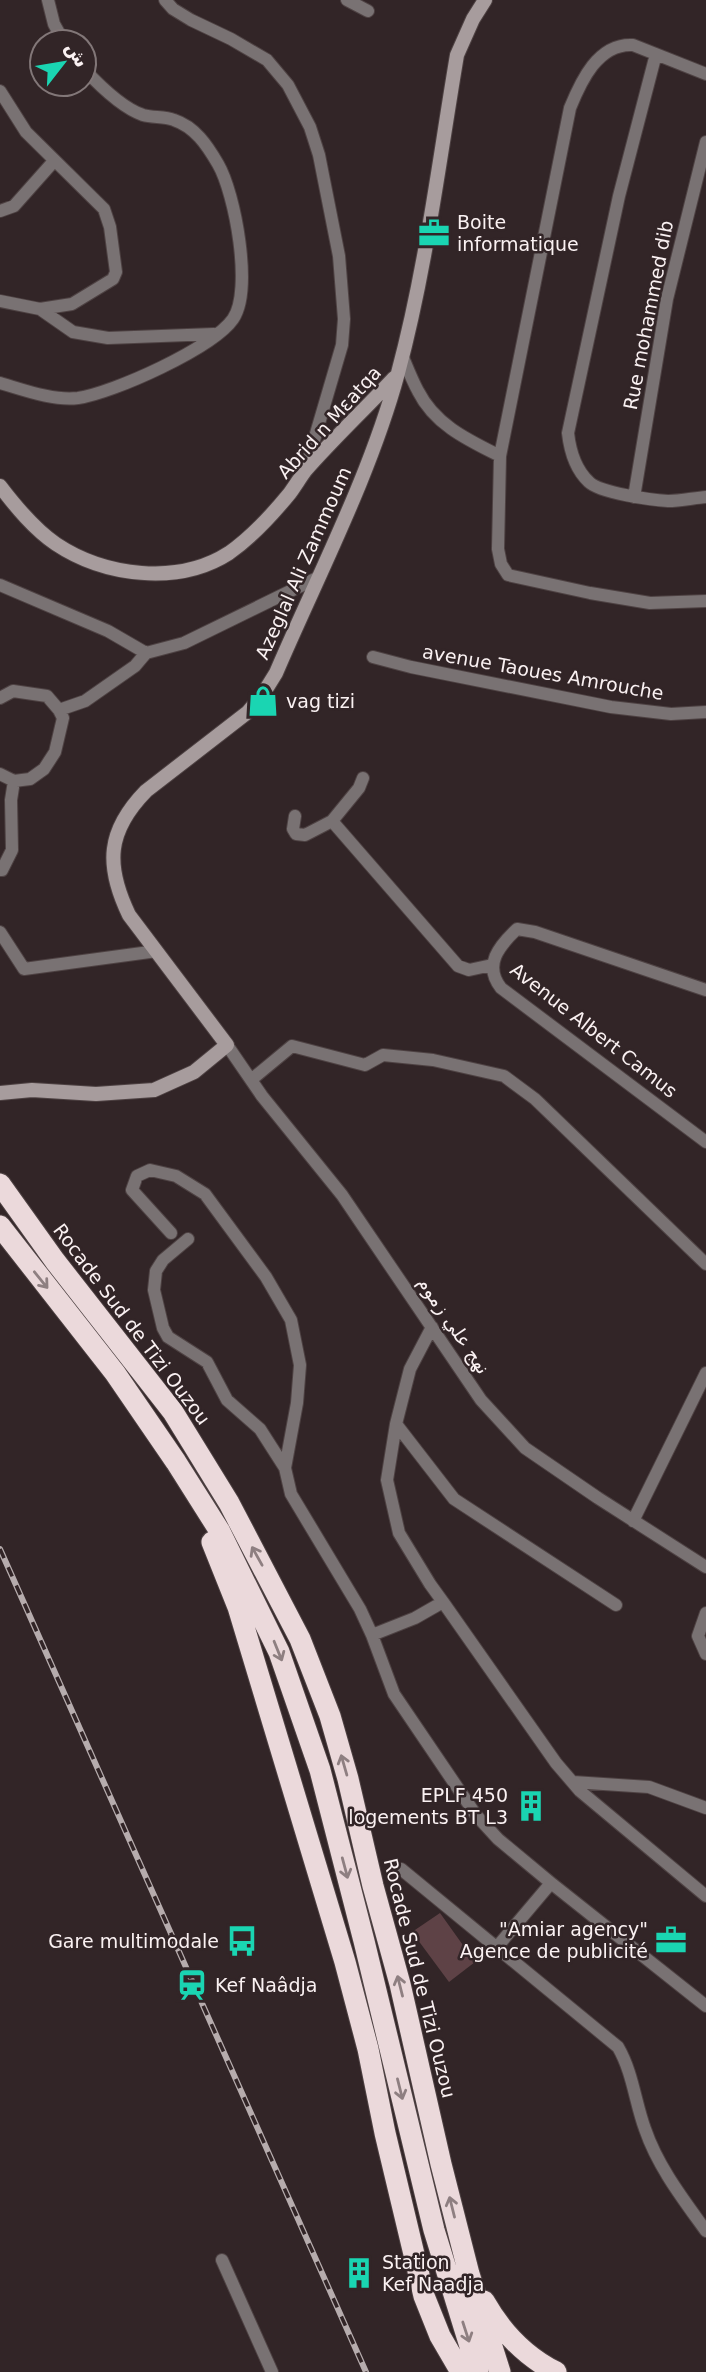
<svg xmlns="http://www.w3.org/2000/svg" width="706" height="2372" viewBox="0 0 706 2372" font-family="'DejaVu Sans','Noto Sans Arabic',sans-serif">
<rect width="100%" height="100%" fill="#322527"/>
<path fill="#5e4246" d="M440,1913L475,1962L449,1982L412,1932Z"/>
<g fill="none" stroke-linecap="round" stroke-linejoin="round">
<defs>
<path id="street" d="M48,0L54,24L64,42
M165,0L173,9L191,20L231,39L267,60L288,85L310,127L319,155L339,256L344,319L342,345L305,471
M347,0L368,11
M656,54L619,196L568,433C570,451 575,469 589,482C600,493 652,500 668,501C680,501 694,498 706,497
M706,74L633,45C598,43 581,81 570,108L500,456L498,549L501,564L508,575L590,593L650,603L706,601
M0,91L26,132L104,209L110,227L116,272L113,279L72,304L40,309
M0,211L14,206L54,161
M0,301L40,309L73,332L108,338L214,334
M402,355C407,367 412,380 418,391C435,425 468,440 500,456
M0,383C24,390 53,401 78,398C113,393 213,348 233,319C253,290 235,193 218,164C207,145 195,127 174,120C164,116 153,118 143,115C122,108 99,85 84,69
M634,497L667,299L706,142
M0,585L108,631L146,653
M373,657L411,667L611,707L671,714L706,712
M0,698L13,691L47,696L59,710L63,718L55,752L44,769L30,779L14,781L0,774
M59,710L85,701L135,666L146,653L184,643L317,578
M295,816L293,829L296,834L305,835L332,821L359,788L363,778
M332,821L458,966L469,970L492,965
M0,870H2L12,850L11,800L14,781
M0,932L24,969L157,951
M706,990L535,932L517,929C499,946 483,965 501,988L706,1142
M227,1045L262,1096L342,1195L481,1400L525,1448L598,1498L706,1567
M251,1080L292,1046L365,1065L383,1055L433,1060L504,1076L535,1099L706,1264
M171,1233L132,1190L137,1176L150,1170L176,1176L205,1194L266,1277L291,1320L300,1365L297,1403L285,1468L291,1494L360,1609L372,1635L415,1618L443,1602L430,1584L399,1533L387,1480L396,1424L410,1369L432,1327
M188,1239L163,1260L156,1271L154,1290L163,1328L168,1337L207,1362L227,1400L260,1429L285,1468
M396,1424L454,1499L616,1605
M633,1521L706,1373
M443,1602L556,1763L580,1791L706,1896
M706,1613L698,1636L706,1654
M372,1635L394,1694L476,1815L498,1839L551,1883L706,2006
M573,1782L649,1787L706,1808
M401,1869L618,2047C633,2073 635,2102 645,2129C658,2167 683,2199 706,2231
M497,1947L551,1883
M222,2260L272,2372"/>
<path id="secondary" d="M0,486C16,507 34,529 56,544C104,576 178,586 229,553C252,537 272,515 290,493C295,486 300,478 305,471C333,439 365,409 394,378
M0,1093L32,1090L96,1094L154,1090L194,1072L227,1045L129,915C105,865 107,831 146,791L248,712L263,694L276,673C318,575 370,476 398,373C426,269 439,161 457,55L473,19L485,0"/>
<path id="highway" d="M0,1184L55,1261L173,1412L229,1503L300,1639L330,1716L348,1779L373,1886L400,1984L441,2164L469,2274L500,2372
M0,1226L115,1373L176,1462L219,1530L279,1652L320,1770L364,1941L434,2230L478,2372
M212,1542L238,1607L345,1962L368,2049L385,2133L424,2296L440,2336L461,2372
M484,2301C501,2331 526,2357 556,2372"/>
</defs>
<use href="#street" stroke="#4e4243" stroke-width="14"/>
<use href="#secondary" stroke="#4e4243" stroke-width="16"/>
<use href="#highway" stroke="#4e4243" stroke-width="23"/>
<use href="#street" stroke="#797273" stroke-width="12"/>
<use href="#secondary" stroke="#a79c9d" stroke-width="14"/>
<use href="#highway" stroke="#ebd9db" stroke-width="21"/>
<defs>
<path id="rail" d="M0,1549L366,2372"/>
</defs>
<use href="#rail" stroke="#b6acad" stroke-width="6"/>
<use href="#rail" stroke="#322527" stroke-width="3.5" stroke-dasharray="10" stroke-linecap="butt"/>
</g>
<defs><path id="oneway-shaft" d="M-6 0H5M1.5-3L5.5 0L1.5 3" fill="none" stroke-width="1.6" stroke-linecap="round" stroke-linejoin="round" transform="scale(1.75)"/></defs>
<g stroke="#8e7f81">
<use href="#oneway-shaft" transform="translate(41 1280) rotate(51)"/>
<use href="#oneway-shaft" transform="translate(257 1556) rotate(-119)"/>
<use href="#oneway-shaft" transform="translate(278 1651) rotate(68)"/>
<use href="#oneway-shaft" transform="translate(344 1765) rotate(-106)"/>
<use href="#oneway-shaft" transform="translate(345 1868) rotate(75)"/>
<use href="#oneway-shaft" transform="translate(400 1986) rotate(-104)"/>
<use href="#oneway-shaft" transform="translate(400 2089) rotate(76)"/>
<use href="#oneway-shaft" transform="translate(452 2207) rotate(-104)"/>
<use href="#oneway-shaft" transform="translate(466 2332) rotate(72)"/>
</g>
<defs>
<symbol id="office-bare" viewBox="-9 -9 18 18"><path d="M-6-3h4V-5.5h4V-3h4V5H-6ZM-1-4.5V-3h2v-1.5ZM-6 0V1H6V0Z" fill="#1ad5b2" stroke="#322527" stroke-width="2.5" paint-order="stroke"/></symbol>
<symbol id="shop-bare" viewBox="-9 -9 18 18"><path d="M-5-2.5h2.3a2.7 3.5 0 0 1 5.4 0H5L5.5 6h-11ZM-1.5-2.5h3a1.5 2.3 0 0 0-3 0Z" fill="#1ad5b2" stroke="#322527" stroke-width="2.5" paint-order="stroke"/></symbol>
<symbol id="building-bare" viewBox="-9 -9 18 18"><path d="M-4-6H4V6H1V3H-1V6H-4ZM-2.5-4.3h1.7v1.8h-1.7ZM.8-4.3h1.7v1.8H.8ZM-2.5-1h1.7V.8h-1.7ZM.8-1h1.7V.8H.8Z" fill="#1ad5b2" stroke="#322527" stroke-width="2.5" paint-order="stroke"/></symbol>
<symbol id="bus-bare" viewBox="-9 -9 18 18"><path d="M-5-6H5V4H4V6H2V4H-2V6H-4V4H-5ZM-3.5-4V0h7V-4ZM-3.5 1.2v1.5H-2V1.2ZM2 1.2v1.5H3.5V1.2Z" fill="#1ad5b2" stroke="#322527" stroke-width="2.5" paint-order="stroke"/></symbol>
<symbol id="station-bare" viewBox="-9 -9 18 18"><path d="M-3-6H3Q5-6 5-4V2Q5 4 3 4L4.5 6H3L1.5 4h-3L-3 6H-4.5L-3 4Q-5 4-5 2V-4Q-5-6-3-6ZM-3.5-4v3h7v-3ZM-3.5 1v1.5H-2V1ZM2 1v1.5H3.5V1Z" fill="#1ad5b2" stroke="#322527" stroke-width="2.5" paint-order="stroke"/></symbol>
</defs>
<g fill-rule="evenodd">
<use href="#office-bare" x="412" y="211" width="44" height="44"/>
<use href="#shop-bare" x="241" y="679" width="44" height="44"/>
<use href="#building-bare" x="509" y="1784" width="44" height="44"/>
<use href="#office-bare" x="649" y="1918" width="44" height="44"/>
<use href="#bus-bare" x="220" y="1919" width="44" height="44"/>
<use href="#station-bare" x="170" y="1963" width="44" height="44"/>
<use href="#building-bare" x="337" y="2251" width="44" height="44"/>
</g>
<g text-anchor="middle" stroke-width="5" stroke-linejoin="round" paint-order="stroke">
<g font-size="19" fill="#faf1f2" stroke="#322527" text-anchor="start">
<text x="457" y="229">Boite<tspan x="457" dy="22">informatique</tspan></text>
<text x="286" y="708">vag tizi</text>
<text x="508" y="1802" text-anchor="end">EPLF 450<tspan x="508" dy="22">logements BT L3</tspan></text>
<text x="648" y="1936" text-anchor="end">"Amiar agency"<tspan x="648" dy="22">Agence de publicité</tspan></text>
<text x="219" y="1948" text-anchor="end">Gare multimodale</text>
<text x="215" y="1992">Kef Naâdja</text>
<text x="382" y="2269">Station<tspan x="382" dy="22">Kef Naadja</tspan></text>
</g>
<g font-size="19" fill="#faf1f2" stroke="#322527">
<text transform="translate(648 315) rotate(-79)" y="7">Rue mohammed dib</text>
<text transform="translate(329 422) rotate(-48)" y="7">Abrid n Mɛatqa</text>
<text transform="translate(303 563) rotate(-66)" y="7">Azeglal Ali Zammoum</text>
<text transform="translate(543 672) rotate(10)" y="7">avenue Taoues Amrouche</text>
<text transform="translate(594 1030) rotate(38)" y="7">Avenue Albert Camus</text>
<text transform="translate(132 1324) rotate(53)" y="7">Rocade Sud de Tizi Ouzou</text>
<text transform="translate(454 1325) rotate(56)" y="7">نهج علي زموم</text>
<text transform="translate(420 1978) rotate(76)" y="7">Rocade Sud de Tizi Ouzou</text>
</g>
</g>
<g transform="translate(63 63) rotate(59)"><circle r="33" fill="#322527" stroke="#827778" stroke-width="2"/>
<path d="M0-5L12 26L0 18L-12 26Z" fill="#1ad5b2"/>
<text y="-10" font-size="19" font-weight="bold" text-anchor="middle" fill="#faf1f2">ش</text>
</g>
</svg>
